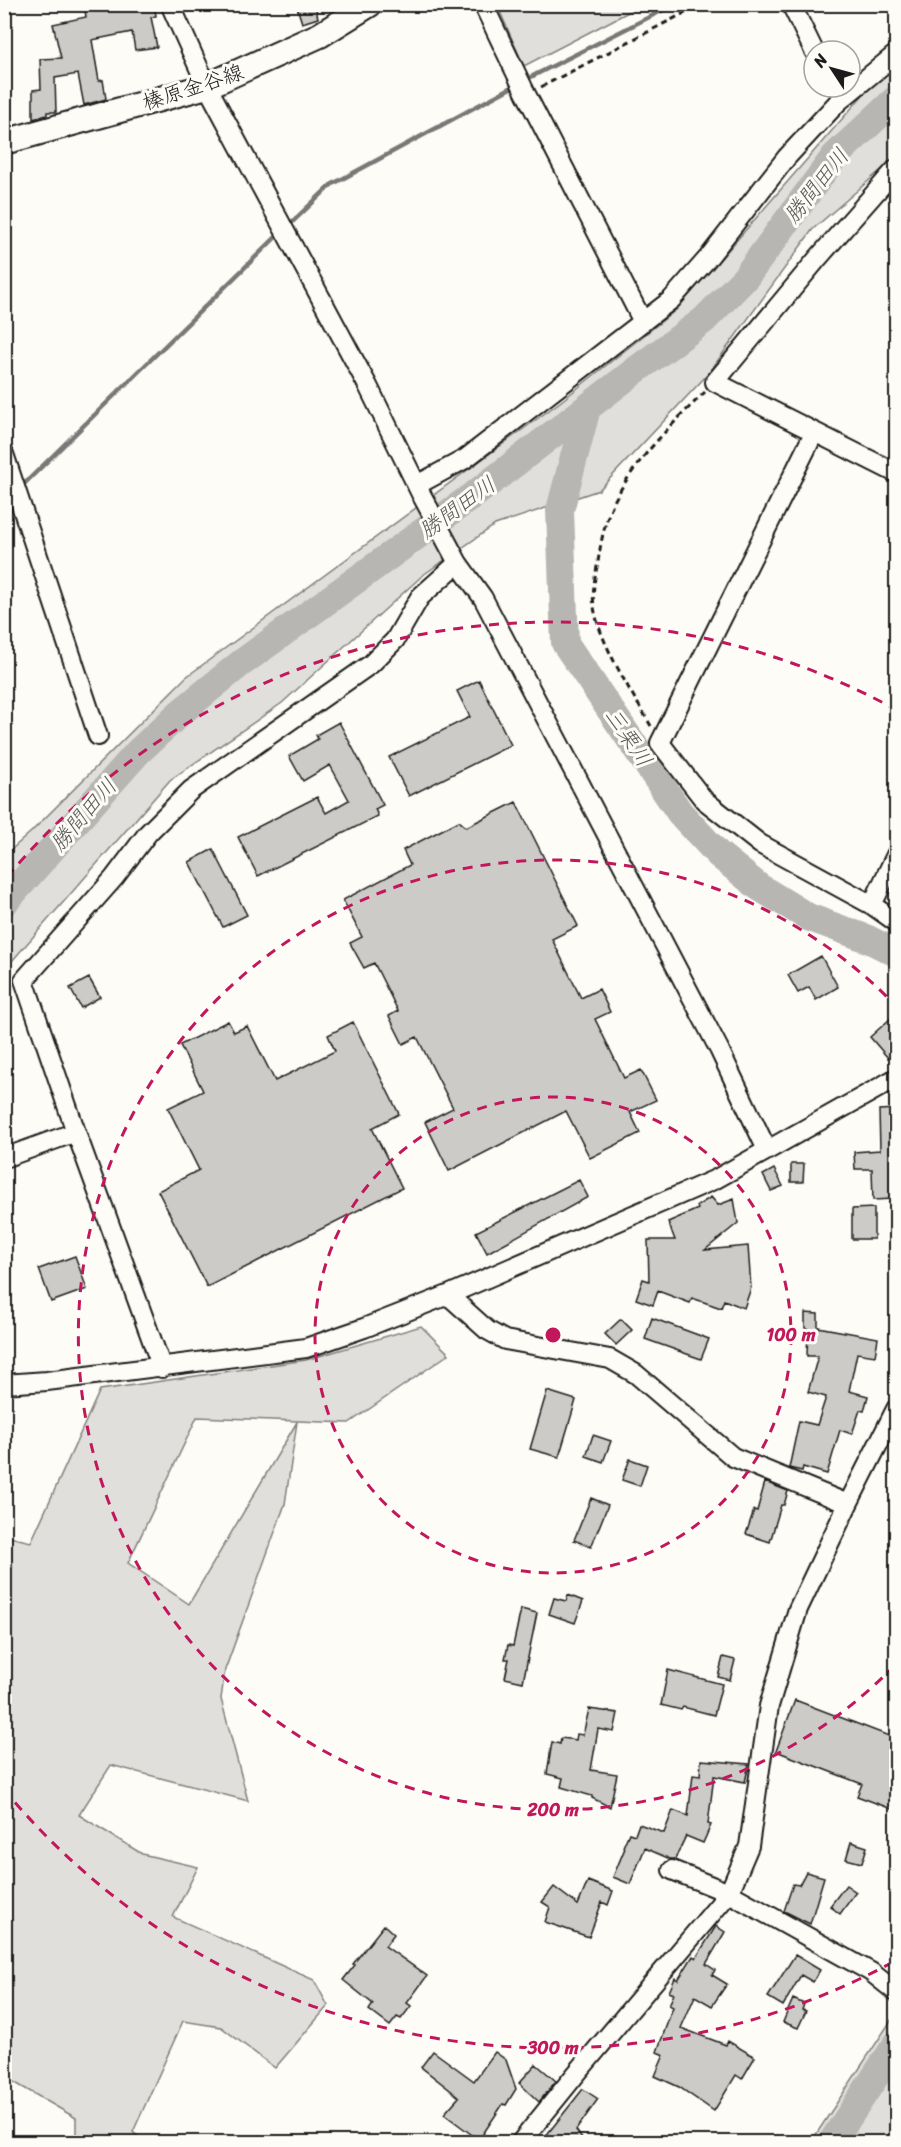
<svg xmlns="http://www.w3.org/2000/svg" width="901" height="2147" viewBox="0 0 901 2147" font-family="Sriracha,'Klee One',sans-serif">
<rect width="100%" height="100%" fill="#fdfcf7"/>
<filter id="ink" filterUnits="userSpaceOnUse"><feTurbulence type="fractalNoise" baseFrequency=".0167" numOctaves="2"/><feDisplacementMap in="SourceGraphic" scale="12" xChannelSelector="R" yChannelSelector="G"/><feConvolveMatrix kernelMatrix="1 2 1 2 8 2 1 2 1" color-interpolation-filters="sRGB"/></filter>
<g filter="url(#ink)">
<path fill="#e0dfdb" stroke="#7e7e7c" stroke-width="1.5" d="M497,5H642L524,66Z
M896,64V157L813,229L708,374L599,490L495,525L423,575L282,703L170,780L12,961L5,960L4,856L31,832L186,677L560,402L677,309L882,73Z
M421,1326L449,1354L349,1423L197,1417L128,1563L189,1604L297,1422L285,1504L225,1670L221,1699L248,1801L111,1765L79,1815L142,1854L198,1867L173,1917L314,1980L328,2006L275,2068L221,2027L183,2021L133,2132L144,2142H76V2118L5,2077V1536L31,1542L100,1390L306,1360Z
M896,2013V2142H811Z"/>
<g fill="none" stroke-linecap="round" stroke-linejoin="round">
<path stroke="#797876" stroke-width="4.5" d="M523,81L675,4
M287,227L331,185L516,85
M21,487L281,232
M4,504L13,495"/>
<path stroke="#b7b6b2" stroke-width="28" d="M587,408L560,510L565,643L680,813L718,854L759,887L808,917L868,939L896,953
M4,903L138,752L181,712L240,664L475,494L636,370L704,320L745,278L835,156L896,99
M832,2142L896,2045"/>
</g>
<path fill="#cccbc8" stroke="#1c1c1c" stroke-width="1.5" d="M84,4H154L156,16L151,17L157,47L135,50L132,32L92,40L99,81L103,80L106,99L84,105L78,74L55,78L56,112H47V115L33,119V90L41,89L40,59L61,58L53,24L86,17Z
M296,4H315L318,18L302,23Z
M479,680L511,745L409,796L389,757L470,717L457,691Z
M339,722L383,805L375,809L378,816L258,876L238,837L317,797L326,813L349,800L330,765L303,781L289,756L318,739L316,735Z
M516,802L578,926L552,939L581,998L599,989L610,1012L595,1019L624,1078L641,1070L656,1100L630,1112L640,1133L590,1158L566,1111L449,1171L425,1122L453,1108L417,1037L403,1044L389,1016L398,1011L374,963L364,968L350,943L362,937L343,900L410,865L403,850L459,821L466,827Z
M213,849L247,915L223,927L189,862Z
M821,956L838,987L816,1000L809,987L798,993L788,975Z
M89,978L100,997L81,1008L70,988Z
M891,1018L897,1025V1051L888,1058L870,1037Z
M228,1021L234,1032L247,1026L275,1081L335,1051L328,1035L353,1022L399,1114L372,1128L402,1188L207,1287L158,1191L199,1170L168,1108L203,1091L180,1045Z
M897,1109V1171H892L893,1199L873,1200L872,1169H855L854,1152L880,1150L879,1110Z
M791,1164H804L803,1182H791Z
M774,1169L783,1186L771,1191L763,1175Z
M579,1180L588,1197L487,1253L476,1232Z
M711,1197L718,1205L734,1199L738,1223L705,1250L748,1246L751,1288L744,1308L724,1300L721,1308L692,1298L690,1303L658,1291L653,1305L636,1299L643,1279L649,1281L648,1240H675L668,1222L698,1209L697,1206Z
M874,1208V1239H852V1209Z
M75,1256L87,1289L51,1302L39,1269Z
M805,1313L818,1314V1327L878,1338L875,1356L857,1353L849,1391L868,1396L864,1411L860,1410L852,1434L840,1430L827,1474L803,1467L802,1471L789,1468L799,1421L817,1425L826,1397L808,1392L818,1356H807L808,1329H805Z
M652,1318L709,1339L701,1359L645,1339Z
M621,1319L632,1330L616,1345L605,1334Z
M547,1391L576,1400L559,1457L530,1449Z
M593,1435L611,1441L603,1462L586,1456Z
M630,1459L647,1465L640,1486L622,1480Z
M765,1482L788,1491L784,1505H781L770,1542L746,1534L754,1510L757,1511Z
M591,1498L608,1505L591,1547L574,1540Z
M568,1595L583,1601L575,1623L549,1614L554,1598L566,1601Z
M521,1609L537,1613L523,1682L505,1678L509,1659H505L508,1645L513,1646Z
M723,1657L735,1660L730,1680L718,1677Z
M668,1670L722,1684L714,1715L683,1707L681,1710L661,1705Z
M795,1700L897,1739V1796L892,1809L857,1796L862,1784L776,1751Z
M589,1709L618,1713L614,1732L598,1729L591,1770L617,1774L610,1807L592,1798V1796L561,1787L563,1778L547,1774L552,1742L560,1744L561,1738L576,1740L577,1734L583,1735Z
M701,1760L749,1764L745,1782L714,1776L708,1824L711,1825L703,1843L686,1836L675,1859H670L645,1848L630,1884L613,1877L625,1848L623,1847L629,1833L635,1835L639,1824L664,1833L673,1810L688,1816L693,1775L700,1776Z
M851,1842L867,1847L862,1863L846,1859Z
M806,1872L824,1877L810,1924L784,1911L793,1884L799,1885Z
M588,1881L613,1891L608,1905L602,1902L589,1937L545,1922L550,1907L542,1902L554,1887L578,1905Z
M846,1885L856,1892L840,1914L830,1906Z
M384,1925L394,1934L385,1946L427,1976L407,2003L411,2006L401,2019L397,2017L390,2026L369,2010L373,2004L343,1980L355,1965L353,1964Z
M716,1926L725,1932L706,1964L715,1970L712,1975L727,1984L712,2006L695,1996L681,2028L726,2045L728,2041L755,2057L742,2079L736,2075L714,2111L679,2087L655,2076L664,2055L657,2052L673,2007L669,2005L674,1994L669,1992L675,1978L678,1980L693,1956L696,1958Z
M795,1955L820,1970L813,1982L801,1975L783,2006L768,1997Z
M793,1999L804,2004L802,2010L806,2011L798,2028L783,2022Z
M433,2051L474,2081L495,2052L506,2060L516,2089L506,2105L503,2104L479,2140L444,2114L459,2097L421,2067Z
M536,2064L556,2081L539,2102L519,2083Z
M583,2089L598,2099L576,2130L584,2142H541Z"/>
<g fill="none" stroke-linecap="round" stroke-linejoin="round">
<defs>
<path id="minor" d="M170,4L207,86L368,386L421,494L458,563L483,598L719,1049L767,1150
M483,4L526,94L643,322
M791,4L814,51
M896,169L818,258L715,382L896,473
M814,433L660,743L704,800L760,844L872,905L896,922
M4,454L98,736
M417,485L465,459L671,300L708,258L787,157L839,101L896,54
M872,905L896,855
M4,1158L76,1132
M448,1295L487,1330L505,1340L610,1359L636,1374L733,1457L848,1504
M162,1368L76,1132L24,980L114,878L148,833L191,790L371,664L395,640L420,597L458,563
M4,1384L47,1381L306,1348L364,1328L448,1295L716,1179L896,1078
M672,1870L729,1893L871,1972L896,1992
M521,2142L576,2074L729,1893L749,1846L769,1706L798,1609L848,1504L896,1409"/>
<path id="major" d="M4,142L207,86L320,35L370,4"/>
</defs>
<use href="#minor" stroke="#1c1c1c" stroke-width="22"/>
<use href="#major" stroke="#1c1c1c" stroke-width="28"/>
<path stroke="#1c1c1c" stroke-width="3" stroke-dasharray="6 4.5" stroke-linecap="butt" d="M541,87L702,4
M651,726C633,695 599,642 594,607C592,592 595,576 598,562C601,540 606,515 617,496C639,456 672,424 705,392"/>
<use href="#minor" stroke="#fdfcf7" stroke-width="18"/>
<use href="#major" stroke="#fdfcf7" stroke-width="24"/>
</g>
</g>
<g fill="none" stroke="#c2185b" stroke-width="3" stroke-dasharray="10 8">
<circle cx="553" cy="1335" r="238"/>
<path d="M895 1665A475 475 0 1 1 895 1005"/>
<path d="M893 1962A713 713 0 0 1 7 1793M7 877A713 713 0 0 1 893 708"/>
</g>
<g text-anchor="middle" stroke-width="6" stroke-linejoin="round" paint-order="stroke">
<g font-size="21" fill="#1c1c1c" stroke="#fdfcf7">
<text transform="translate(193 87) rotate(-18)" y="7">榛原金谷線</text>
</g>
<g font-size="22" font-style="italic" fill="#5a5a58" stroke="#fdfcf7">
<text transform="translate(816 185) rotate(-51)" y="8">勝間田川</text>
<text transform="translate(457 507) rotate(-36)" y="8">勝間田川</text>
<text transform="translate(629 737) rotate(56)" y="8">三栗川</text>
<text transform="translate(83 814) rotate(-49)" y="8">勝間田川</text>
</g>
</g>
<circle cx="553" cy="1335" r="9" fill="#c2185b" stroke="#fdfcf7" stroke-width="3"/>
<g font-size="18" text-anchor="middle" font-weight="bold" fill="#c2185b" stroke="#fdfcf7" stroke-width="6" stroke-linejoin="round" paint-order="stroke">
<text x="791" y="1341">100 m</text>
<text x="553" y="1816">200 m</text>
<text x="553" y="2054">300 m</text>
</g>
<rect width="901" height="2147" fill="none" stroke="#fdfcf7" stroke-width="24"/>
<rect x="12" y="12" width="877" height="2123" fill="none" stroke="#1c1c1c" stroke-width="2" filter="url(#ink)"/>
<g transform="translate(832 69) rotate(306)"><circle r="28" fill="#fdfcf7" stroke="#a3a29f" stroke-width="1.5"/>
<path d="M0-4.5L10 22L0 15L-10 22Z" fill="#1c1c1c"/>
<text y="-9" font-size="16" font-weight="bold" text-anchor="middle" fill="#1c1c1c">N</text>
</g>
</svg>
